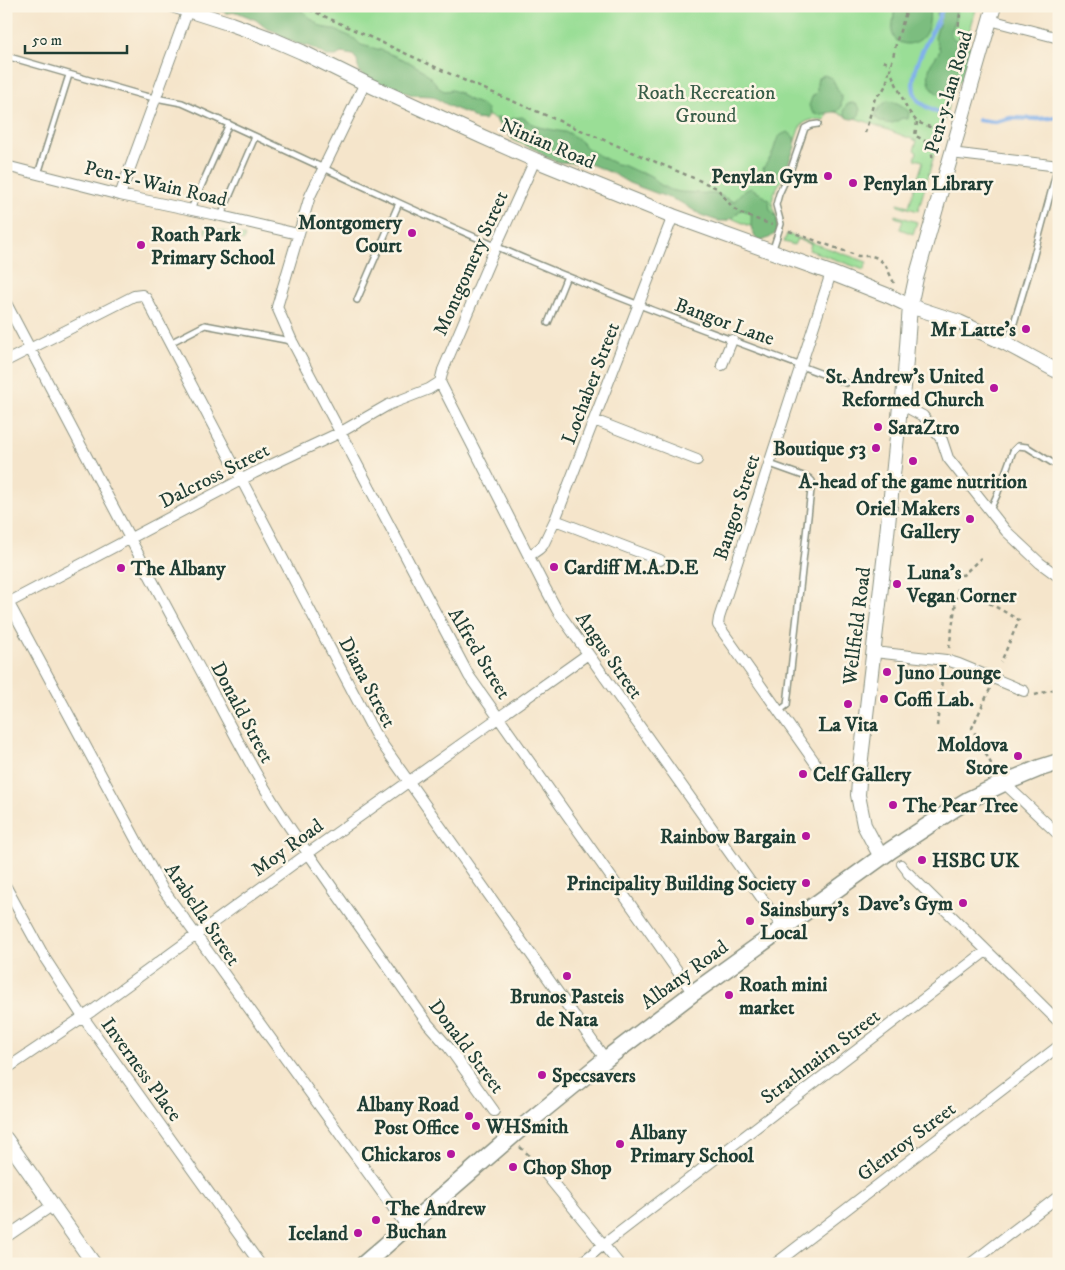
<svg xmlns="http://www.w3.org/2000/svg" width="1065" height="1270" viewBox="0 0 1065 1270" font-family="'IM FELL DW Pica',serif">
<rect width="100%" height="100%" fill="#fcf5e5"/>
<filter id="ink" filterUnits="userSpaceOnUse"><feTurbulence type="fractalNoise" baseFrequency=".02" numOctaves="2"/><feDisplacementMap in="SourceGraphic" scale="10" xChannelSelector="R" yChannelSelector="G"/><feConvolveMatrix kernelMatrix="1 2 1 2 8 2 1 2 1" color-interpolation-filters="sRGB"/></filter>
<filter id="wash" filterUnits="userSpaceOnUse"><feTurbulence type="fractalNoise" baseFrequency=".0096" numOctaves="4" result="noise"/><feDisplacementMap in="SourceGraphic" scale="20" xChannelSelector="R" yChannelSelector="G"/><feGaussianBlur stdDeviation="1.12" result="paint"/><feColorMatrix in="noise" values="0 0 0 0 0 0 0 0 0 0 0 0 0 0 0 0 0 1.4 0 .05"/><feComposite in="paint" operator="in"/></filter>
<g filter="url(#wash)">
<rect width="100%" height="100%" fill="#f5e5cb"/>
<path fill="#9ade96" stroke="#5c8e65" d="M234,6H977L918,211L898,205V203L909,206L922,165L923,161L915,159L917,152L914,150L917,141L867,122L828,110L825,120C814,119 805,119 799,129L784,175L774,193L772,202L774,210L778,221L773,232L769,234L493,118L320,40Z
M895,215L917,222L913,234L900,229L903,220L895,217Z
M206,227L245,236L244,241L205,232Z
M787,234L867,262L864,270L809,250L811,244L797,239L794,245L784,242Z"/>
<path fill="#7bbd7f" stroke="#4d7d5a" d="M216,6H291L299,8L321,27L332,29L347,35L355,39L361,45L381,50L411,63L424,71L434,81L439,88L444,91L452,90L460,93L469,100L480,104L487,109L488,115L484,120L476,119L468,114L453,108L432,96L413,95L386,86L363,76L360,72L358,67L357,60L353,55L341,53L336,56H327L309,46L297,44L284,38L276,32L266,28L256,20L237,12L226,13L219,9Z
M895,6H929C931,23 928,42 908,44C902,44 898,42 894,38L892,32Z
M938,6H956C957,17 954,25 950,34L954,39L970,46L976,53L973,68L959,82L955,90L948,93L938,94C936,92 933,91 932,88C927,82 928,70 931,64C934,59 938,55 940,50L935,38L939,24L937,15Z
M824,75L832,78L842,98L841,107L838,111L817,115L813,113L809,106L812,97L817,92V84L818,78Z
M887,101C898,102 902,105 909,112L908,119L902,118C892,125 887,125 877,119L875,114L881,106Z
M844 111a8 8 0 1 1 16 0a8 8 0 1 1-16 0Z
M498,117L506,121L514,118L522,117L538,127L569,133L579,140L587,148L598,155L616,164L623,165L638,172L647,174L654,178L659,184L671,190L680,192L717,194L734,202C739,194 743,190 752,188L769,200L770,210C779,217 777,222 777,232C768,240 757,246 752,230C750,226 752,219 751,214L744,210H740L734,217L727,221H718L701,215L680,202L629,183L612,173L590,164L558,162L546,157L535,149L514,141L503,128L499,125L496,120Z
M788,132L794,137L795,147L787,167L779,175L769,178L765,175L763,168C766,164 770,159 772,154C777,143 774,136 788,132Z"/>
<g fill="none" stroke-linecap="round" stroke-linejoin="round">
<path stroke="#80b0eb" stroke-width="4.5" d="M943,6C941,12 939,19 936,24C927,42 900,85 921,103C927,108 937,112 945,115
M979,120L995,122L1011,118L1039,119L1059,117"/>
</g>
</g>
<g filter="url(#ink)">
<g fill="none" stroke-linecap="round" stroke-linejoin="round">
<defs>
<path id="service" d="M6,56L145,96L182,103C283,148 383,197 484,241C603,294 725,337 846,383
M38,174L69,75
M191,209L229,124
M221,216L255,137
M772,252L781,224L776,205L779,194L792,166L805,128L811,125L818,124
M357,300L399,203
M548,323L567,276
M170,343L205,325L291,341
M1008,343L1031,266L1058,166
M770,464L809,478L812,481L787,705L779,711
M990,510L997,495L1013,451L1018,446L1027,447L1059,467"/>
<path id="pedestrian" d="M901,864L908,873"/>
<path id="minor" d="M990,20L1059,38
M365,83L310,196L277,307L292,341L469,676L693,993
M951,153L1059,166
M535,160L496,246L443,370L440,382L543,584L557,610L783,928
M6,166L120,195L221,216L298,234
M120,195L188,10
M831,273L719,618L718,625L821,771C830,777 845,780 854,773C857,772 858,769 860,767
M6,303C68,421 130,540 194,658C230,724 262,793 308,853L428,1024L449,1048L494,1111
M6,361L134,296L142,295L146,298L375,734L598,1049L606,1059
M722,365L732,340
M903,400L905,404L908,408L923,416L942,440L948,458L1006,531L1040,563L1059,577
M594,420L697,460
M555,520L660,560
M529,556L539,549L543,545L555,520L673,216
M6,598L162,888L407,1227
M6,604L254,473L341,432L388,405L429,389L440,382
M874,652L946,660L959,664L1024,691
M1004,783L1059,835
M908,873L1059,1022
M6,887L46,960L83,1017L260,1264
M6,1069L92,1011L314,849L588,654
M540,1167L619,1264
M6,1237L53,1205
M580,1264L603,1245L986,951
M775,1264L1059,1046
M970,1264L1059,1196"/>
<path id="tertiary" d="M175,6L231,24L272,39L302,52L365,83L483,137L535,160L673,216L831,273L889,296L910,306L959,322L1007,344L1059,372
M881,857L864,825L858,795L860,767L886,544L899,417L900,405L903,400L910,306L916,278L994,6
M6,1139L94,1264"/>
<path id="primary" d="M364,1264L520,1129L606,1059L693,993L891,850L952,810L968,800L1004,783L1040,768L1059,762"/>
</defs>
<use href="#service" stroke="#8a9180" stroke-width="8"/>
<use href="#pedestrian" stroke="#8a9180" stroke-width="10"/>
<use href="#minor" stroke="#8a9180" stroke-width="12"/>
<use href="#tertiary" stroke="#8a9180" stroke-width="16"/>
<use href="#primary" stroke="#8a9180" stroke-width="19"/>
<path stroke="#8a9180" stroke-width="2.5" stroke-dasharray="4 4" stroke-linecap="butt" d="M302,6L470,83L717,188L733,208L740,213L772,225
M908,6L897,40L890,70L902,97L907,109L917,122L935,129L944,126
M961,6C960,19 953,39 969,45
M883,61L891,64
M917,122L915,136C923,139 930,143 932,152C932,155 932,158 934,161
M865,133L875,98L883,90L886,85L889,72
M789,231L858,256H872L878,258L886,266L894,283
M921,571L963,575L981,558
M975,595L1019,620L1001,662
M949,648L958,588
M990,689L972,728L995,771
M1035,695L1059,688
M937,726L943,671
M520,1147L533,1159"/>
<use href="#service" stroke="#fff" stroke-width="5"/>
<use href="#pedestrian" stroke="#fff" stroke-width="8"/>
<use href="#minor" stroke="#fff" stroke-width="10"/>
<use href="#tertiary" stroke="#fff" stroke-width="14"/>
<use href="#primary" stroke="#fff" stroke-width="16"/>
</g>
</g>
<g fill="#b5179e" stroke="#fcf5e5" stroke-width="2">
<circle cx="828" cy="176" r="5"/>
<circle cx="853" cy="183" r="5"/>
<circle cx="412" cy="233" r="5"/>
<circle cx="141" cy="245" r="5"/>
<circle cx="1026" cy="329" r="5"/>
<circle cx="994" cy="388" r="5"/>
<circle cx="878" cy="427" r="5"/>
<circle cx="876" cy="448" r="5"/>
<circle cx="913" cy="461" r="5"/>
<circle cx="970" cy="519" r="5"/>
<circle cx="554" cy="567" r="5"/>
<circle cx="121" cy="568" r="5"/>
<circle cx="897" cy="584" r="5"/>
<circle cx="887" cy="672" r="5"/>
<circle cx="884" cy="699" r="5"/>
<circle cx="848" cy="704" r="5"/>
<circle cx="1018" cy="756" r="5"/>
<circle cx="803" cy="774" r="5"/>
<circle cx="893" cy="805" r="5"/>
<circle cx="806" cy="836" r="5"/>
<circle cx="922" cy="860" r="5"/>
<circle cx="806" cy="883" r="5"/>
<circle cx="963" cy="903" r="5"/>
<circle cx="750" cy="921" r="5"/>
<circle cx="567" cy="976" r="5"/>
<circle cx="729" cy="995" r="5"/>
<circle cx="542" cy="1075" r="5"/>
<circle cx="469" cy="1116" r="5"/>
<circle cx="476" cy="1126" r="5"/>
<circle cx="620" cy="1144" r="5"/>
<circle cx="451" cy="1154" r="5"/>
<circle cx="513" cy="1167" r="5"/>
<circle cx="376" cy="1220" r="5"/>
<circle cx="358" cy="1233" r="5"/>
</g>
<g text-anchor="middle" stroke-width="5" stroke-linejoin="round" paint-order="stroke">
<g font-size="20" fill="#385d48" stroke="#fcf5e5">
<text x="706" y="99">Roath Recreation<tspan x="706" dy="23">Ground</tspan></text>
</g>
<g font-size="20" fill="#1f3d34" stroke="#fcf5e5">
<text transform="translate(948 92) rotate(-74)" y="7">Pen-y-lan Road</text>
<text transform="translate(548 143) rotate(23)" y="7">Ninian Road</text>
<text transform="translate(156 183) rotate(13)" y="7">Pen-Y-Wain Road</text>
<text transform="translate(470 263) rotate(-66)" y="7">Montgomery Street</text>
<text transform="translate(725 321) rotate(20)" y="7">Bangor Lane</text>
<text transform="translate(590 383) rotate(-69)" y="7">Lochaber Street</text>
<text transform="translate(214 475) rotate(-27)" y="7">Dalcross Street</text>
<text transform="translate(736 507) rotate(-72)" y="7">Bangor Street</text>
<text transform="translate(856 626) rotate(-83)" y="7">Wellfield Road</text>
<text transform="translate(480 653) rotate(59)" y="7">Alfred Street</text>
<text transform="translate(610 655) rotate(55)" y="7">Angus Street</text>
<text transform="translate(368 682) rotate(62)" y="7">Diana Street</text>
<text transform="translate(243 712) rotate(62)" y="7">Donald Street</text>
<text transform="translate(287 847) rotate(-36)" y="7">Moy Road</text>
<text transform="translate(203 914) rotate(56)" y="7">Arabella Street</text>
<text transform="translate(684 974) rotate(-36)" y="7">Albany Road</text>
<text transform="translate(467 1046) rotate(53)" y="7">Donald Street</text>
<text transform="translate(820 1056) rotate(-37)" y="7">Strathnairn Street</text>
<text transform="translate(142 1069) rotate(54)" y="7">Inverness Place</text>
<text transform="translate(906 1141) rotate(-37)" y="7">Glenroy Street</text>
</g>
<g font-size="20" font-weight="bold" fill="#1f3d34" stroke="#fcf5e5" text-anchor="start">
<text x="818" y="183" text-anchor="end">Penylan Gym</text>
<text x="863" y="190">Penylan Library</text>
<text x="402" y="229" text-anchor="end">Montgomery<tspan x="402" dy="23">Court</tspan></text>
<text x="151" y="241">Roath Park<tspan x="151" dy="23">Primary School</tspan></text>
<text x="1016" y="336" text-anchor="end">Mr Latte's</text>
<text x="984" y="383" text-anchor="end">St. Andrew's United<tspan x="984" dy="23">Reformed Church</tspan></text>
<text x="888" y="434">SaraZtro</text>
<text x="866" y="455" text-anchor="end">Boutique 53</text>
<text x="913" y="488" text-anchor="middle">A-head of the game nutrition</text>
<text x="960" y="515" text-anchor="end">Oriel Makers<tspan x="960" dy="23">Gallery</tspan></text>
<text x="564" y="574">Cardiff M.A.D.E</text>
<text x="131" y="575">The Albany</text>
<text x="907" y="579">Luna's<tspan x="907" dy="23">Vegan Corner</tspan></text>
<text x="897" y="679">Juno Lounge</text>
<text x="894" y="706">Coffi Lab.</text>
<text x="848" y="731" text-anchor="middle">La Vita</text>
<text x="1008" y="751" text-anchor="end">Moldova<tspan x="1008" dy="23">Store</tspan></text>
<text x="813" y="781">Celf Gallery</text>
<text x="903" y="812">The Pear Tree</text>
<text x="796" y="843" text-anchor="end">Rainbow Bargain</text>
<text x="932" y="867">HSBC UK</text>
<text x="796" y="890" text-anchor="end">Principality Building Society</text>
<text x="953" y="910" text-anchor="end">Dave's Gym</text>
<text x="760" y="916">Sainsbury's<tspan x="760" dy="23">Local</tspan></text>
<text x="739" y="991">Roath mini<tspan x="739" dy="23">market</tspan></text>
<text x="567" y="1003" text-anchor="middle">Brunos Pasteis<tspan x="567" dy="23">de Nata</tspan></text>
<text x="552" y="1082">Specsavers</text>
<text x="459" y="1111" text-anchor="end">Albany Road<tspan x="459" dy="23">Post Office</tspan></text>
<text x="486" y="1133">WHSmith</text>
<text x="630" y="1139">Albany<tspan x="630" dy="23">Primary School</tspan></text>
<text x="441" y="1161" text-anchor="end">Chickaros</text>
<text x="523" y="1174">Chop Shop</text>
<text x="386" y="1215">The Andrew<tspan x="386" dy="23">Buchan</tspan></text>
<text x="348" y="1240" text-anchor="end">Iceland</text>
</g>
</g>
<rect width="1065" height="1270" fill="none" stroke="#fcf5e5" stroke-width="25"/>
<path d="M25 45v8h102v-8" fill="none" stroke="#1f3d34" stroke-width="2.5"/>
<text x="32" y="45" font-size="15" fill="#1f3d34" stroke="#fcf5e5" stroke-width="4" paint-order="stroke">50 m</text>
</svg>
